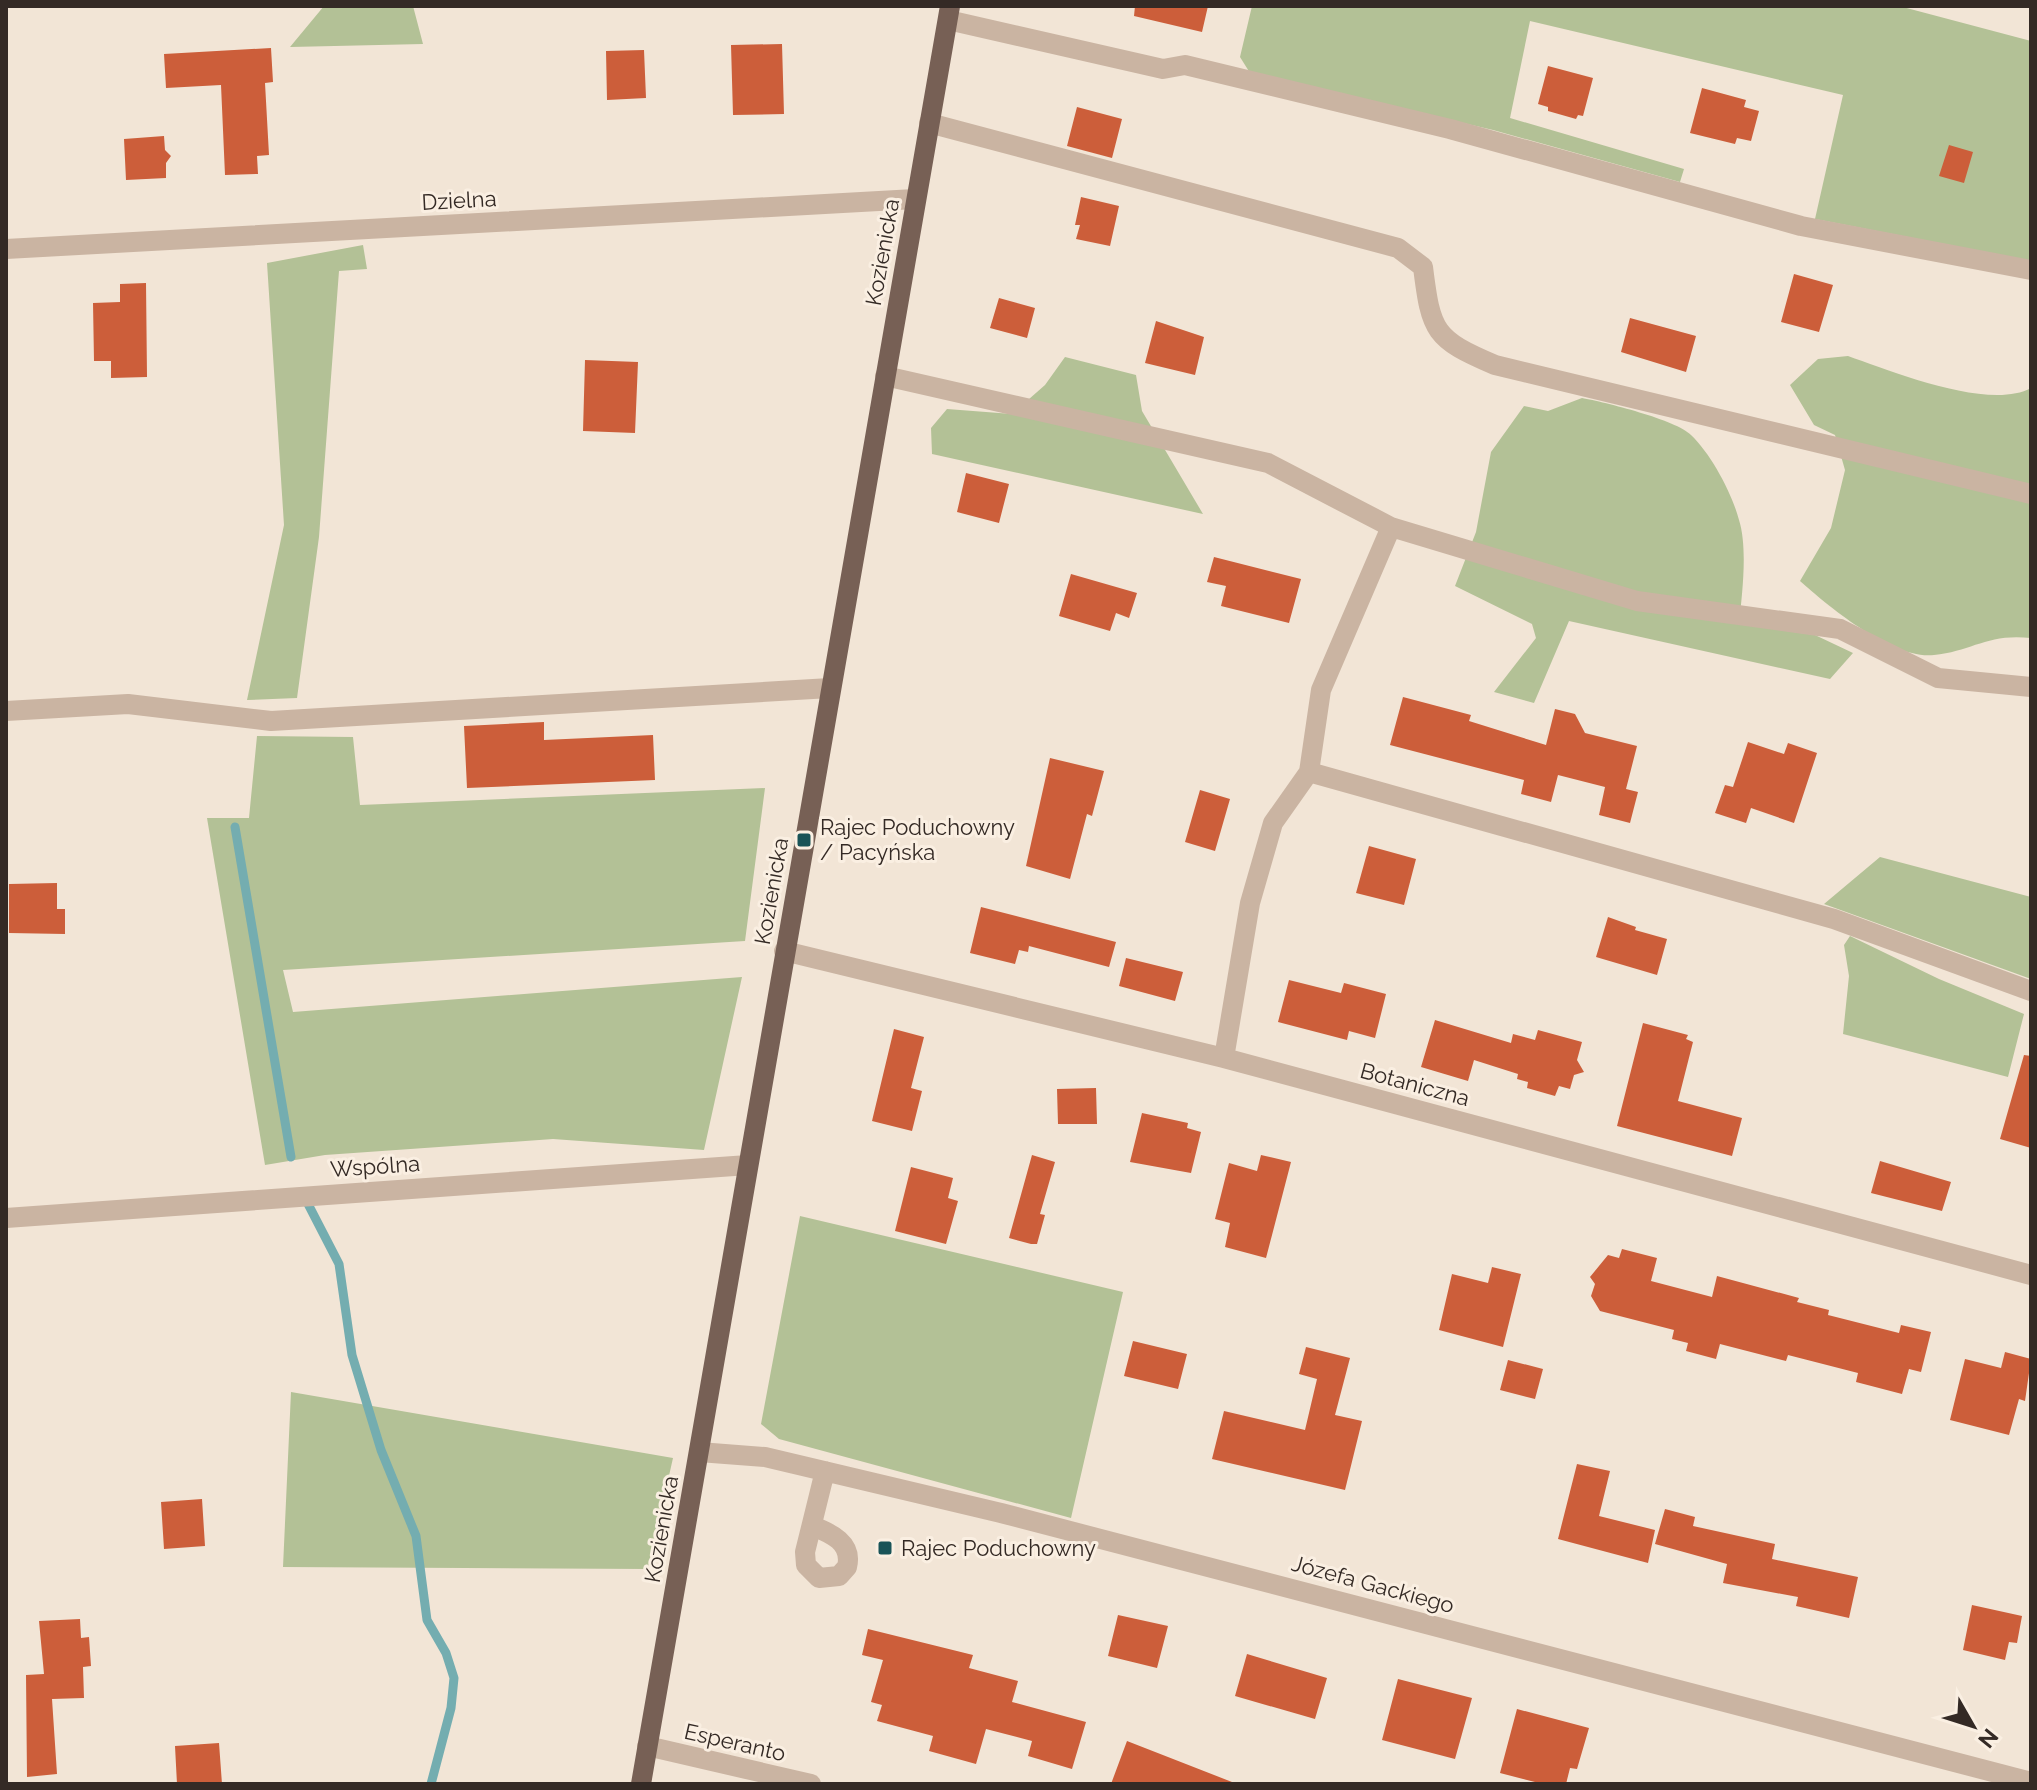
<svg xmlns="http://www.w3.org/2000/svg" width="2037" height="1790" viewBox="0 0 2037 1790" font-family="Raleway,sans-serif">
<rect width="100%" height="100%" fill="#f2e5d6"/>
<path fill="#b3c196" d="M324,6H413L423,44L290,47Z
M1252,6H1899L2031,41V261L1815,219L1843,95L1530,21L1510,118L1684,169L1680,182L1493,130L1250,73L1240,57Z
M363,245L367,269L339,271L319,537L297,698L247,700L284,525L267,263Z
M1848,356C1891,371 1989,411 2031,388V638C1988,633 1972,651 1934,655C1893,660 1828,606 1800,581L1831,528L1845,470L1835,435L1814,425L1790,385L1818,359Z
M1065,357L1136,375L1142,411L1203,514L932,454L931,428L947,409L1012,414L1045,385Z
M1582,398C1604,402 1677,420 1691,435C1711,454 1732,493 1739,520C1748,548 1742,595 1739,624L1815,635L1853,653L1830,679L1569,621L1534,703L1494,692L1536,638L1532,624L1455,586L1476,532L1491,452L1524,406L1548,411Z
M257,736L353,737L360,805L765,788L745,941L283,970L293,1012L742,977L704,1150L553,1139L325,1155L265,1165L207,818H249Z
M1880,857L2031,897V979L1824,904Z
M1850,936L1939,979L2024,1014L2008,1077L1843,1034L1849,976L1844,945Z
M800,1216L1123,1292L1071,1518L779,1439L761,1424Z
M291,1392L673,1458L648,1569L283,1567Z"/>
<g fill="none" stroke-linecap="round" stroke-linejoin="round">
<path stroke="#74adb0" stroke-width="9" d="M235,827L291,1157
M307,1202L339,1264L352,1355L381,1450L416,1536L427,1620L446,1653L454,1678L451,1708L431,1784"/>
</g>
<path fill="#cc5e3a" d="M1135,6H1208L1202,32L1134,16Z
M782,44L784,114L733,115L731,45Z
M271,48L273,82L265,83L269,155L257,156L258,174L225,175L221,85L166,88L164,54Z
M644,50L646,98L607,100L606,51Z
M1548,66L1593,78L1583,116L1578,115L1576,119L1548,111V107L1538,104Z
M1702,88L1746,100L1744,107L1759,111L1751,141L1737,138L1735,144L1690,133Z
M1077,107L1122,119L1112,158L1067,146Z
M164,136L165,150L171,156L166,163V178L126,180L124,139Z
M1949,145L1973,152L1964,183L1939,176Z
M1081,197L1119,206L1110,246L1076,239L1080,225H1075Z
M1794,274L1833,285L1819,332L1781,322Z
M146,283L147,377L111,378V361H94L93,303L120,302V284Z
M999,298L1035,308L1027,338L990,328Z
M1630,318L1696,336L1686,372L1621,352Z
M1156,321L1204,337L1195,375L1145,363Z
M585,360L638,362L635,433L583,431Z
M966,473L1009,484L999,523L957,512Z
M1214,557L1301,579L1289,623L1221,606L1226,586L1207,582Z
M1071,574L1137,593L1129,618L1116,613L1110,631L1059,616Z
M1403,697L1471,715L1469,721L1546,745L1555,709L1575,714L1585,733L1637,746L1626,789L1638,792L1630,823L1599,815L1605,787L1558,775L1551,802L1521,794L1524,780L1390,745Z
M544,722V740L653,735L655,780L467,788L464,726Z
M1748,742L1784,754L1788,743L1817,753L1794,823L1751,808L1746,823L1715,813L1725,785L1733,787Z
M1050,758L1104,771L1092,816L1087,814L1070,879L1026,866Z
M1200,790L1230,799L1215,851L1185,842Z
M1369,846L1416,859L1404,905L1356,893Z
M57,883V909H65V934L9,933V884Z
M981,907L1116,942L1109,967L1029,946L1028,952L1019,950L1015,964L970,953Z
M1608,917L1636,927L1635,930L1667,939L1657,975L1596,957Z
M1126,958L1183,972L1175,1001L1119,986Z
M1289,980L1341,993L1344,983L1386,994L1375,1038L1349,1031L1347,1040L1278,1022Z
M1435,1020L1511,1043L1513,1034L1535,1040L1538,1030L1582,1042L1577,1060L1584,1072L1574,1075L1570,1089L1559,1086L1555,1096L1527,1088L1528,1082L1517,1079L1518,1074L1474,1060L1468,1081L1421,1067Z
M1643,1023L1688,1035L1686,1039L1693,1042L1678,1101L1742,1118L1732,1156L1617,1126Z
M894,1029L924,1037L911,1088L922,1091L912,1131L872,1121Z
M2024,1055L2031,1056V1148L2000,1139Z
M1096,1088L1097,1124H1058L1057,1089Z
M1142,1113L1188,1123L1187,1128L1201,1132L1191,1173L1130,1162Z
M1032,1155L1055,1162L1040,1214L1045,1215L1037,1244H1031L1009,1238Z
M1261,1155L1291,1162L1266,1258L1225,1247L1230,1223L1215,1219L1229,1163L1257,1171Z
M1880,1161L1951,1182L1942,1211L1871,1193Z
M911,1167L953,1178L948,1198L958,1201L946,1244L895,1231Z
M1622,1249L1657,1258L1651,1281L1712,1297L1717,1276L1799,1298L1797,1302L1829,1310L1828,1315L1899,1333L1901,1325L1931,1332L1921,1372L1909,1369L1902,1394L1856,1382L1858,1373L1788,1355L1786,1361L1720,1344L1716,1359L1686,1351L1688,1343L1672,1339L1674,1330L1600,1311L1591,1296L1595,1284L1590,1277L1608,1255L1619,1258Z
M1492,1267L1521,1274L1503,1347L1439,1330L1452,1274L1488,1283Z
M1133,1341L1187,1354L1178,1389L1124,1376Z
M1306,1347L1350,1358L1335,1415L1362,1421L1345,1490L1212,1459L1224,1411L1305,1430L1317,1379L1299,1374Z
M2005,1352L2031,1359L2025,1401L2019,1399L2009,1435L1950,1420L1965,1359L2001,1368Z
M1508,1360L1543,1369L1535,1399L1500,1390Z
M1577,1464L1610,1471L1599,1516L1655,1530L1648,1563L1558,1539Z
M202,1499L205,1546L164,1549L161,1502Z
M1665,1509L1695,1517L1693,1526L1775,1544L1772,1559L1858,1577L1849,1618L1796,1606L1798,1597L1723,1583L1727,1564L1655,1544Z
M1972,1605L2022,1616L2017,1643L2009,1642L2005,1660L1963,1650Z
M1118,1615L1168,1626L1157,1668L1108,1656Z
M80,1619L81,1638L89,1637L91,1666L83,1667L84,1698L52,1699L57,1774L27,1777L26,1675L44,1674L39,1621Z
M868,1629L973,1655L969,1668L1018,1681L1012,1702L1086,1722L1072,1769L1028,1756L1032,1741L986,1729L976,1764L929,1751L933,1736L877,1721L882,1705L871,1702L883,1660L862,1655Z
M1247,1654L1327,1678L1315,1719L1235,1696Z
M1398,1679L1472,1698L1455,1759L1382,1740Z
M1517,1709L1589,1728L1577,1769L1570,1768L1566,1784H1543L1500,1773Z
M1127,1741L1232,1782V1784H1111Z
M219,1743L222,1784H177L175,1746Z"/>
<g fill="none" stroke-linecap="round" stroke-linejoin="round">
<path stroke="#cab4a2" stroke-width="20" d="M948,20L1163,69L1185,65L1450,129L1801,226L2031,270
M929,123L1398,248L1423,267C1431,332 1434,339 1495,365L2031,494
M6,249L915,199
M885,376L1268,463L1391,527L1637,601L1840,629L1938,678L2031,687
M6,711L128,704L271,721L830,688
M1309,772L1834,919L2031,991
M784,951L1224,1058L2031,1275
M1224,1058L1250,903L1273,823L1309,772L1321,690L1391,527
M6,1218L748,1165
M699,1452L765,1457L1001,1513L2031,1782
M812,1526C831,1533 853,1543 847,1567L839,1576L819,1578L806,1565L805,1552L825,1471
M647,1746L811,1784"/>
<path stroke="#776055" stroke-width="20" d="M641,1784L950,6"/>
</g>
<g fill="#195357" stroke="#faefe2" stroke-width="3">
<rect x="796" y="832" width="16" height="16" rx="4"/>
<rect x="877" y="1540" width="16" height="16" rx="4"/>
</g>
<g text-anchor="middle" stroke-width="6" stroke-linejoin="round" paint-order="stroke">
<g font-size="22" fill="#342a25" stroke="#faefe2">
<text transform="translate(459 200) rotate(-3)" y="8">Dzielna</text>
<text transform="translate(882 252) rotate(-80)" y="8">Kozienicka</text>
<text transform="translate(771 891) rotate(-80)" y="8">Kozienicka</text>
<text transform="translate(1415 1084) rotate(15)" y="8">Botaniczna</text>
<text transform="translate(375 1166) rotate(-4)" y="8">Wspólna</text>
<text transform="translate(661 1529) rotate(-80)" y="8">Kozienicka</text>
<text transform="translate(1373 1584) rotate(15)" y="8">Józefa Gackiego</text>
<text transform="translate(735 1742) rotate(13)" y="8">Esperanto</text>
</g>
<g font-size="22" fill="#342a25" stroke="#faefe2" text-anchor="start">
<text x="820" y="835">Rajec Poduchowny<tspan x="820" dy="25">/ Pacyńska</tspan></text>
<text x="901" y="1556">Rajec Poduchowny</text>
</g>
</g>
<rect width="2037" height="1790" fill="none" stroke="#342a25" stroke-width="16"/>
<g transform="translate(1973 1726) rotate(129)" stroke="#faefe2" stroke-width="6" paint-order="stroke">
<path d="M0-6L14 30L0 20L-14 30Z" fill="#342a25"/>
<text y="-12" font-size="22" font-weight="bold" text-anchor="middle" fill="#342a25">N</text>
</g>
</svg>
